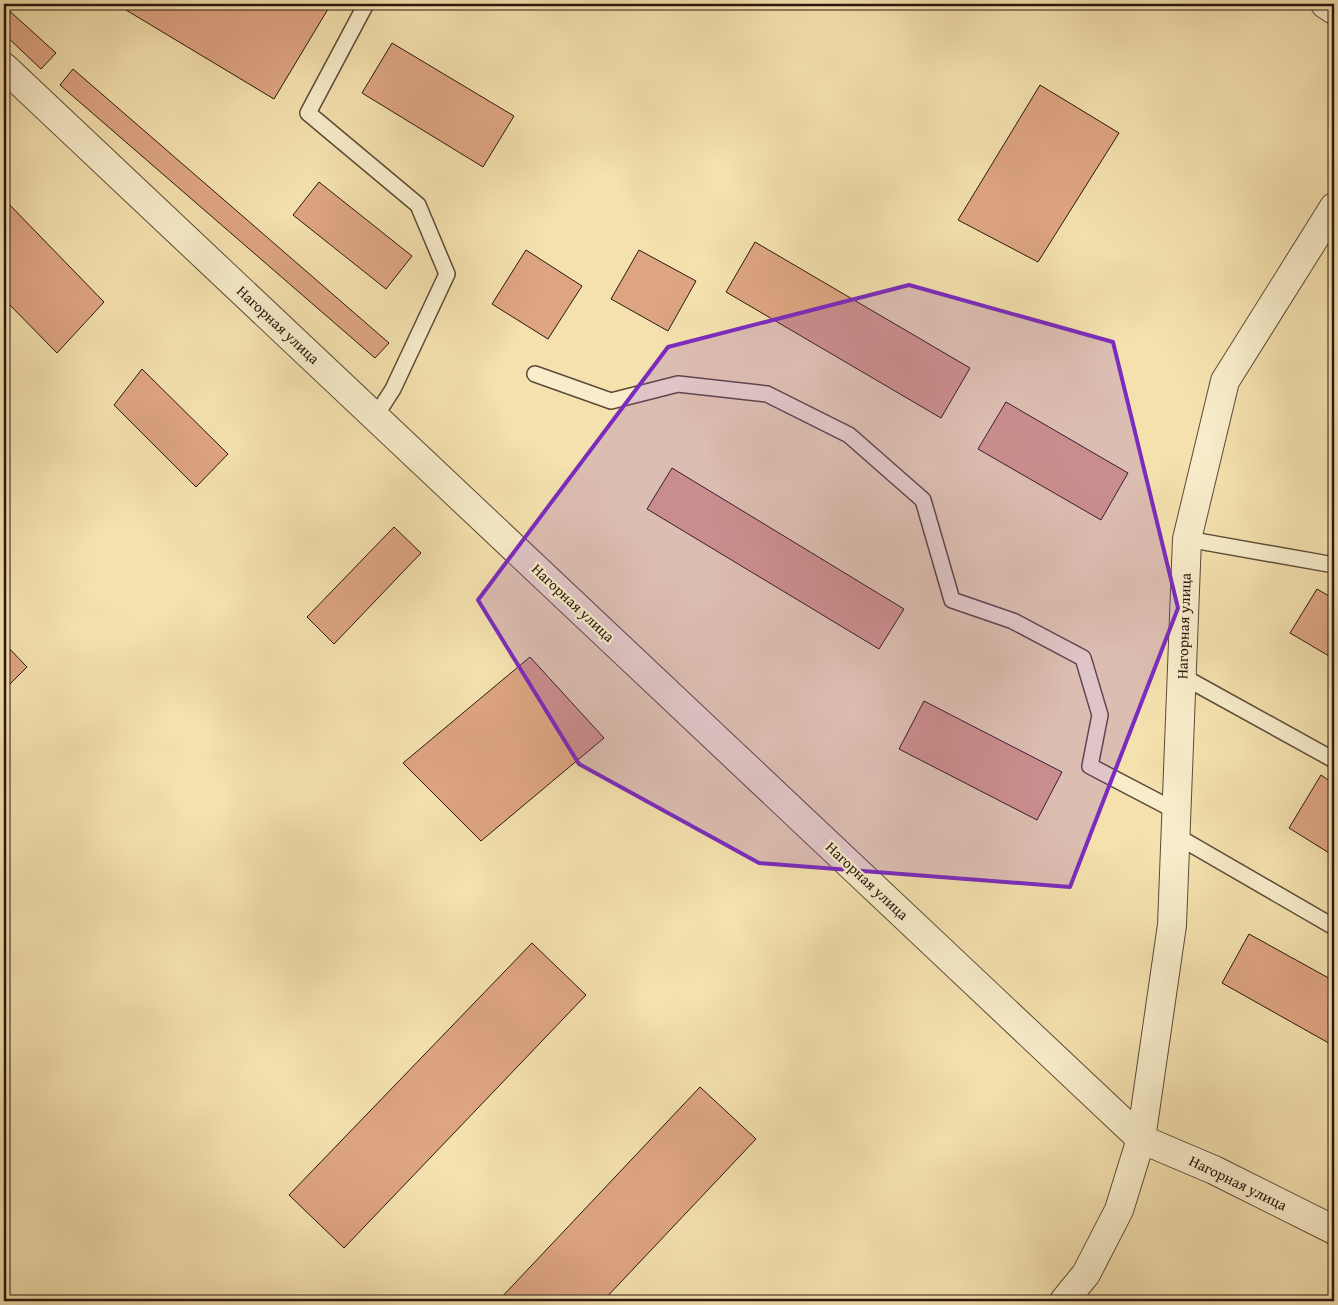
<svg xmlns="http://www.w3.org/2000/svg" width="1338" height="1305" viewBox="0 0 1338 1305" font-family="'Gentium Book Plus',serif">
<rect width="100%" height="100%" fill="#f4e1ae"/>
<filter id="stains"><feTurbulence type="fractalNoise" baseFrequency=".004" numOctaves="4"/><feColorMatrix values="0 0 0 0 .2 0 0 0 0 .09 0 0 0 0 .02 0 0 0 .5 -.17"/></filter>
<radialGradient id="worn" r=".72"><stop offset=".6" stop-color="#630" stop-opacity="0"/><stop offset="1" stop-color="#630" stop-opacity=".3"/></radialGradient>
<path fill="#dea583" stroke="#2a170e" d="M116,4H331L274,99Z
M4,6L56,53L41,69L4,34Z
M392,43L514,116L483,167L362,93Z
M73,69L389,343L375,358L60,85Z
M1040,85L1119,133L1038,262L958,220Z
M319,182L412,256L386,289L293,215Z
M4,199L104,302L57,353L4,299Z
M755,242L970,368L941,418L726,292Z
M526,250L582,286L548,339L492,304Z
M639,250L696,281L668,331L611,299Z
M142,369L228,454L196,487L114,405Z
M1006,402L1128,473L1101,520L978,449Z
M672,468L904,609L879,649L647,509Z
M394,527L421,553L334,644L307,617Z
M1317,589L1334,599V659L1290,633Z
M4,643L27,667L4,690Z
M530,657L604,738L481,841L403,763Z
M924,701L1062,772L1037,820L899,749Z
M1321,775L1334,784V856L1289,828Z
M1249,934L1334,981V1046L1222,983Z
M532,943L586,995L344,1248L289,1195Z
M700,1087L756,1139L603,1301H498Z"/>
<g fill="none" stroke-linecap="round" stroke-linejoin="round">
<defs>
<path id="lane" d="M366,4L308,113L418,205L447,274L393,389L375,417
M535,374L611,401L678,384L767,394L849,435L923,500L952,600L1013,621L1083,658L1100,715L1090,766L1176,811
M1187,539L1334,565
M1182,676L1334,760
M1175,835L1334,927"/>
<path id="street" d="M1325,4L1334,10
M4,67L1141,1139L1214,1170L1334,1230
M1064,1301L1086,1274L1119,1210L1141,1139L1172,925L1187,539L1225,381L1334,207"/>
</defs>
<use href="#lane" stroke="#5c4a36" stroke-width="18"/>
<use href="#street" stroke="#5c4a36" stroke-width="30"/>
<use href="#lane" stroke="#f8ecca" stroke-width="15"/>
<use href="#street" stroke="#f8ecca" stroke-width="28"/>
</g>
<path fill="#7b2cbf" fill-opacity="0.2" stroke="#7b2cbf" stroke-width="4" stroke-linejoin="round" d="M909,285L1113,342L1178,608L1070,887L759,863L579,764L478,600L668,347Z"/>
<g text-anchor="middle" stroke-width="4.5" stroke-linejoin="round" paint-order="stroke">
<g font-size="15" fill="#2a170e" stroke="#f8ecca">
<text transform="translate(278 325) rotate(43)" y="5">Нагорная улица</text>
<text transform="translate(573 603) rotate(43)" y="5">Нагорная улица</text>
<text transform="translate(1184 626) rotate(-88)" y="5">Нагорная улица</text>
<text transform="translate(867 881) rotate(43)" y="5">Нагорная улица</text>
<text transform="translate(1238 1183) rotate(26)" y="5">Нагорная улица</text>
</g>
</g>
<rect width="1338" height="1305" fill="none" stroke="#f4e1ae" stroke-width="20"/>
<rect x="5" y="5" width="1328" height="1295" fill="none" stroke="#2a170e" stroke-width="2.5"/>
<rect x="10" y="10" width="1318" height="1285" fill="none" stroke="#2a170e"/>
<rect width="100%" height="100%" filter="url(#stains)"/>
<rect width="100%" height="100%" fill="url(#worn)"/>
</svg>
